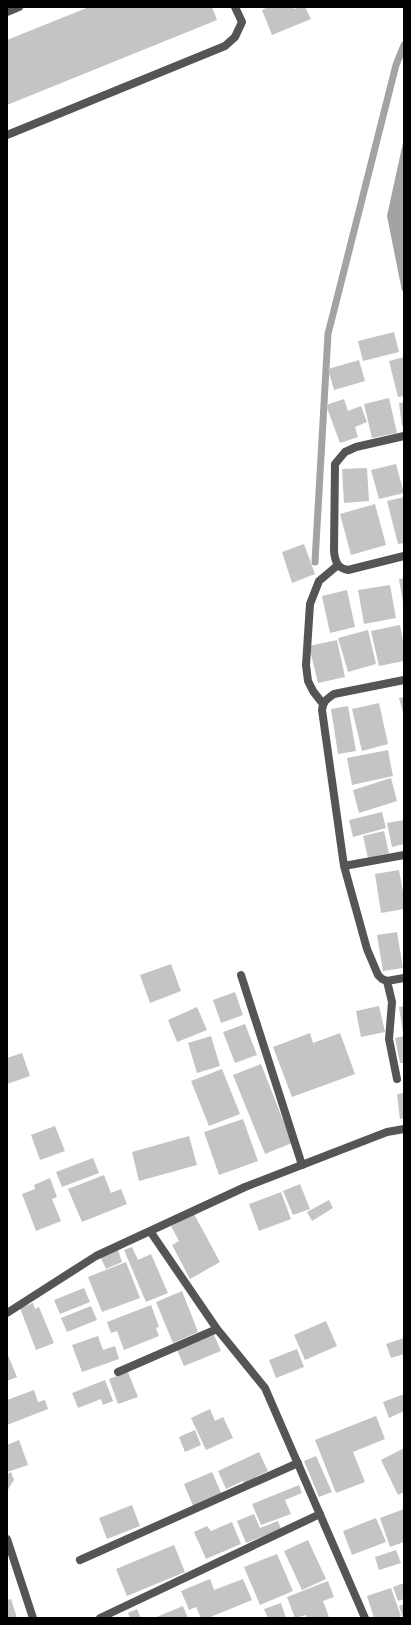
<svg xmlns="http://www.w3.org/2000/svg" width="411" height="1625" viewBox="0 0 411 1625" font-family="Barlow,sans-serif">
<rect width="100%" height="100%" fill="#fff"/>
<path fill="#a3a3a3" d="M404,138V290L402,291L387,216Z"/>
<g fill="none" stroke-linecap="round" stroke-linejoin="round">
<path stroke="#a3a3a3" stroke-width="7" d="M315,562L328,334L396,65L404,45"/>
</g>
<path fill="#c4c4c4" d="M89,7H212L217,20L7,105V40Z
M268,7H293L294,9L299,7H305L311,19L272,35L262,10Z
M394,332L399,352L363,361L358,341Z
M404,357V396L398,397L389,361Z
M359,360L365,381L334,390L328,369Z
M389,398L397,433L372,438L364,404Z
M344,399L348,411L361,406L367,422L355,427L358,437L340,443L326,405Z
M404,402V425L402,426L399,403Z
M396,464L404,493L379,499L371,470Z
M367,468L369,501L344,503L342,469Z
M404,497V543L398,544L387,501Z
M375,504L386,545L351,555L340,514Z
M304,544L315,574L292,583L282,552Z
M404,578V603H403L399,579Z
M390,585L396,618L364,624L358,590Z
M347,590L355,627L330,633L322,596Z
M400,625L404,646V661L379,666L371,631Z
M368,630L376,664L348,672L338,638Z
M337,640L345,677L318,683L309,646Z
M404,697V716L399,698Z
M379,703L388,744L362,751L352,709Z
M348,706L356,751L338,754L331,709Z
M388,750L393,776L352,785L347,758Z
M391,778L397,801L359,813L353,790Z
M382,812L386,828L353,837L349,820Z
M404,820V844L392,847L387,823Z
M384,831L389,853L368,858L363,836Z
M399,870L404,897V909L381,913L375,874Z
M397,932L403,968L383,971L377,935Z
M171,964L181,991L150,1003L140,975Z
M235,992L243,1015L221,1023L213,1000Z
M379,1006L385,1032L361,1037L356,1011Z
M404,1006V1032L403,1033L399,1007Z
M197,1007L207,1030L177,1042L168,1020Z
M245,1024L257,1055L235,1063L223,1032Z
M310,1033L313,1043L340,1033L355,1074L292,1097L273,1047Z
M211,1036L220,1066L197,1073L188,1043Z
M404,1036V1063H400L395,1038Z
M22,1053L30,1076L7,1084V1058Z
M261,1064L292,1143L265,1154L233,1075Z
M222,1069L240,1114L209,1126L191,1081Z
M404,1093V1118L400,1119L397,1094Z
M243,1119L258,1161L219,1175L204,1132Z
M55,1126L65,1151L40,1160L31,1135Z
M189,1136L197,1165L139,1181L132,1152Z
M93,1158L99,1173L62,1187L56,1172Z
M104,1175L111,1193L121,1189L127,1204L82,1222L68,1189Z
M50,1178L57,1197L52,1199L61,1221L36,1231L22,1194L35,1189L34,1185Z
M300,1184L310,1209L293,1215L283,1191Z
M281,1192L291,1219L259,1231L249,1204Z
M329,1200L333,1208L312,1221L307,1212Z
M194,1214L220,1262L190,1279L172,1245L179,1241L171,1226Z
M132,1247L138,1260L151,1254L168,1293L146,1302L124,1250Z
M118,1250L122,1262L106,1269L100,1256Z
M126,1262L140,1298L102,1312L88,1277Z
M84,1288L90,1302L60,1314L54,1300Z
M182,1291L198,1332L173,1343L156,1302Z
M33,1303L35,1309L39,1307L54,1343L36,1350L20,1308Z
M151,1305L159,1327L156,1328L159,1336L124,1350L117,1331L111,1333L107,1322Z
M91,1306L97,1320L67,1332L61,1318Z
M326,1321L337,1346L305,1360L294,1335Z
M214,1335L221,1351L184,1366L177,1350Z
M98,1336L103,1350L115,1346L119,1359L82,1372L72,1345Z
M404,1338V1354L391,1358L386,1344Z
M297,1349L304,1367L276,1378L269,1360Z
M7,1353L17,1377L7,1381Z
M128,1372L138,1397L118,1404L109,1379Z
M105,1380L113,1401L103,1405L101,1399L78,1408L72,1393Z
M34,1390L38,1402L45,1400L48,1409L7,1425V1400Z
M404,1394V1411L389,1418L383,1402Z
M210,1409L215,1421L223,1417L233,1438L206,1450L191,1418Z
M376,1416L385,1439L353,1452L365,1482L336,1493L315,1440Z
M195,1430L201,1445L185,1452L179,1437Z
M19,1440L28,1465L7,1472V1445Z
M404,1448V1492L398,1495L381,1460Z
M259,1452L268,1471L256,1477L257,1479L245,1485L243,1481L226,1489L218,1471Z
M316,1456L332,1492L319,1497L304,1461Z
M11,1472L14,1480L7,1491V1474Z
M212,1472L222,1495L193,1506L184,1484Z
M299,1485L302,1493L285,1500L291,1514L261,1525L252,1504Z
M132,1505L140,1526L107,1539L99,1518Z
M404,1509V1542L390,1547L380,1518Z
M254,1514L260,1528L278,1521L281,1529L246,1543L237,1521Z
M376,1518L386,1542L352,1555L343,1531Z
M232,1522L241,1544L206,1559L194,1532L207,1526L211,1531Z
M308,1540L326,1579L302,1590L284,1551Z
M174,1545L185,1572L127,1596L116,1569Z
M396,1550L401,1563L379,1570L375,1557Z
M277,1554L293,1591L260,1605L244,1567Z
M210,1579L214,1590L243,1579L252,1600L208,1618H201L196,1607L189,1610L181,1591Z
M328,1581L334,1597L323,1601L329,1617L307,1618L306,1615L295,1618L287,1597Z
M404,1583V1599L398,1601L393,1587Z
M391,1588L401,1616L396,1618H374L367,1596Z
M11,1599L17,1618H7V1600Z
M281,1603L286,1618H268L264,1609Z
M404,1604V1618H403L399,1606Z
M183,1606L188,1618H154Z
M137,1609L141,1618H130L128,1613Z"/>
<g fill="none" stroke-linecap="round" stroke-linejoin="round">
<path stroke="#555" stroke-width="8" d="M241,975L302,1165
M80,1560L298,1463
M100,1618L320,1514"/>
<path stroke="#555" stroke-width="8" d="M7,12L19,7
M7,135L225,46L235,37L242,22L235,7
M404,436L356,447L345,452L335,464L334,551C335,561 337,568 348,570L404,556
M404,680L334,694C327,699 323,701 322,710L344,866L367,949L378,975L382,979L387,981L404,978
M323,704L313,691L308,681L306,665L310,604L319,581L338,565
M344,866L404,855
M387,981L392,1002L389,1039L397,1079
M150,1231L217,1329L265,1388L365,1618
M7,1313L96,1256L245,1187L387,1132L404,1129
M118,1372L217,1329
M7,1539L33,1618"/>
</g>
<rect width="411" height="1625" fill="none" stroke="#000000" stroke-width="16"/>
</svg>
